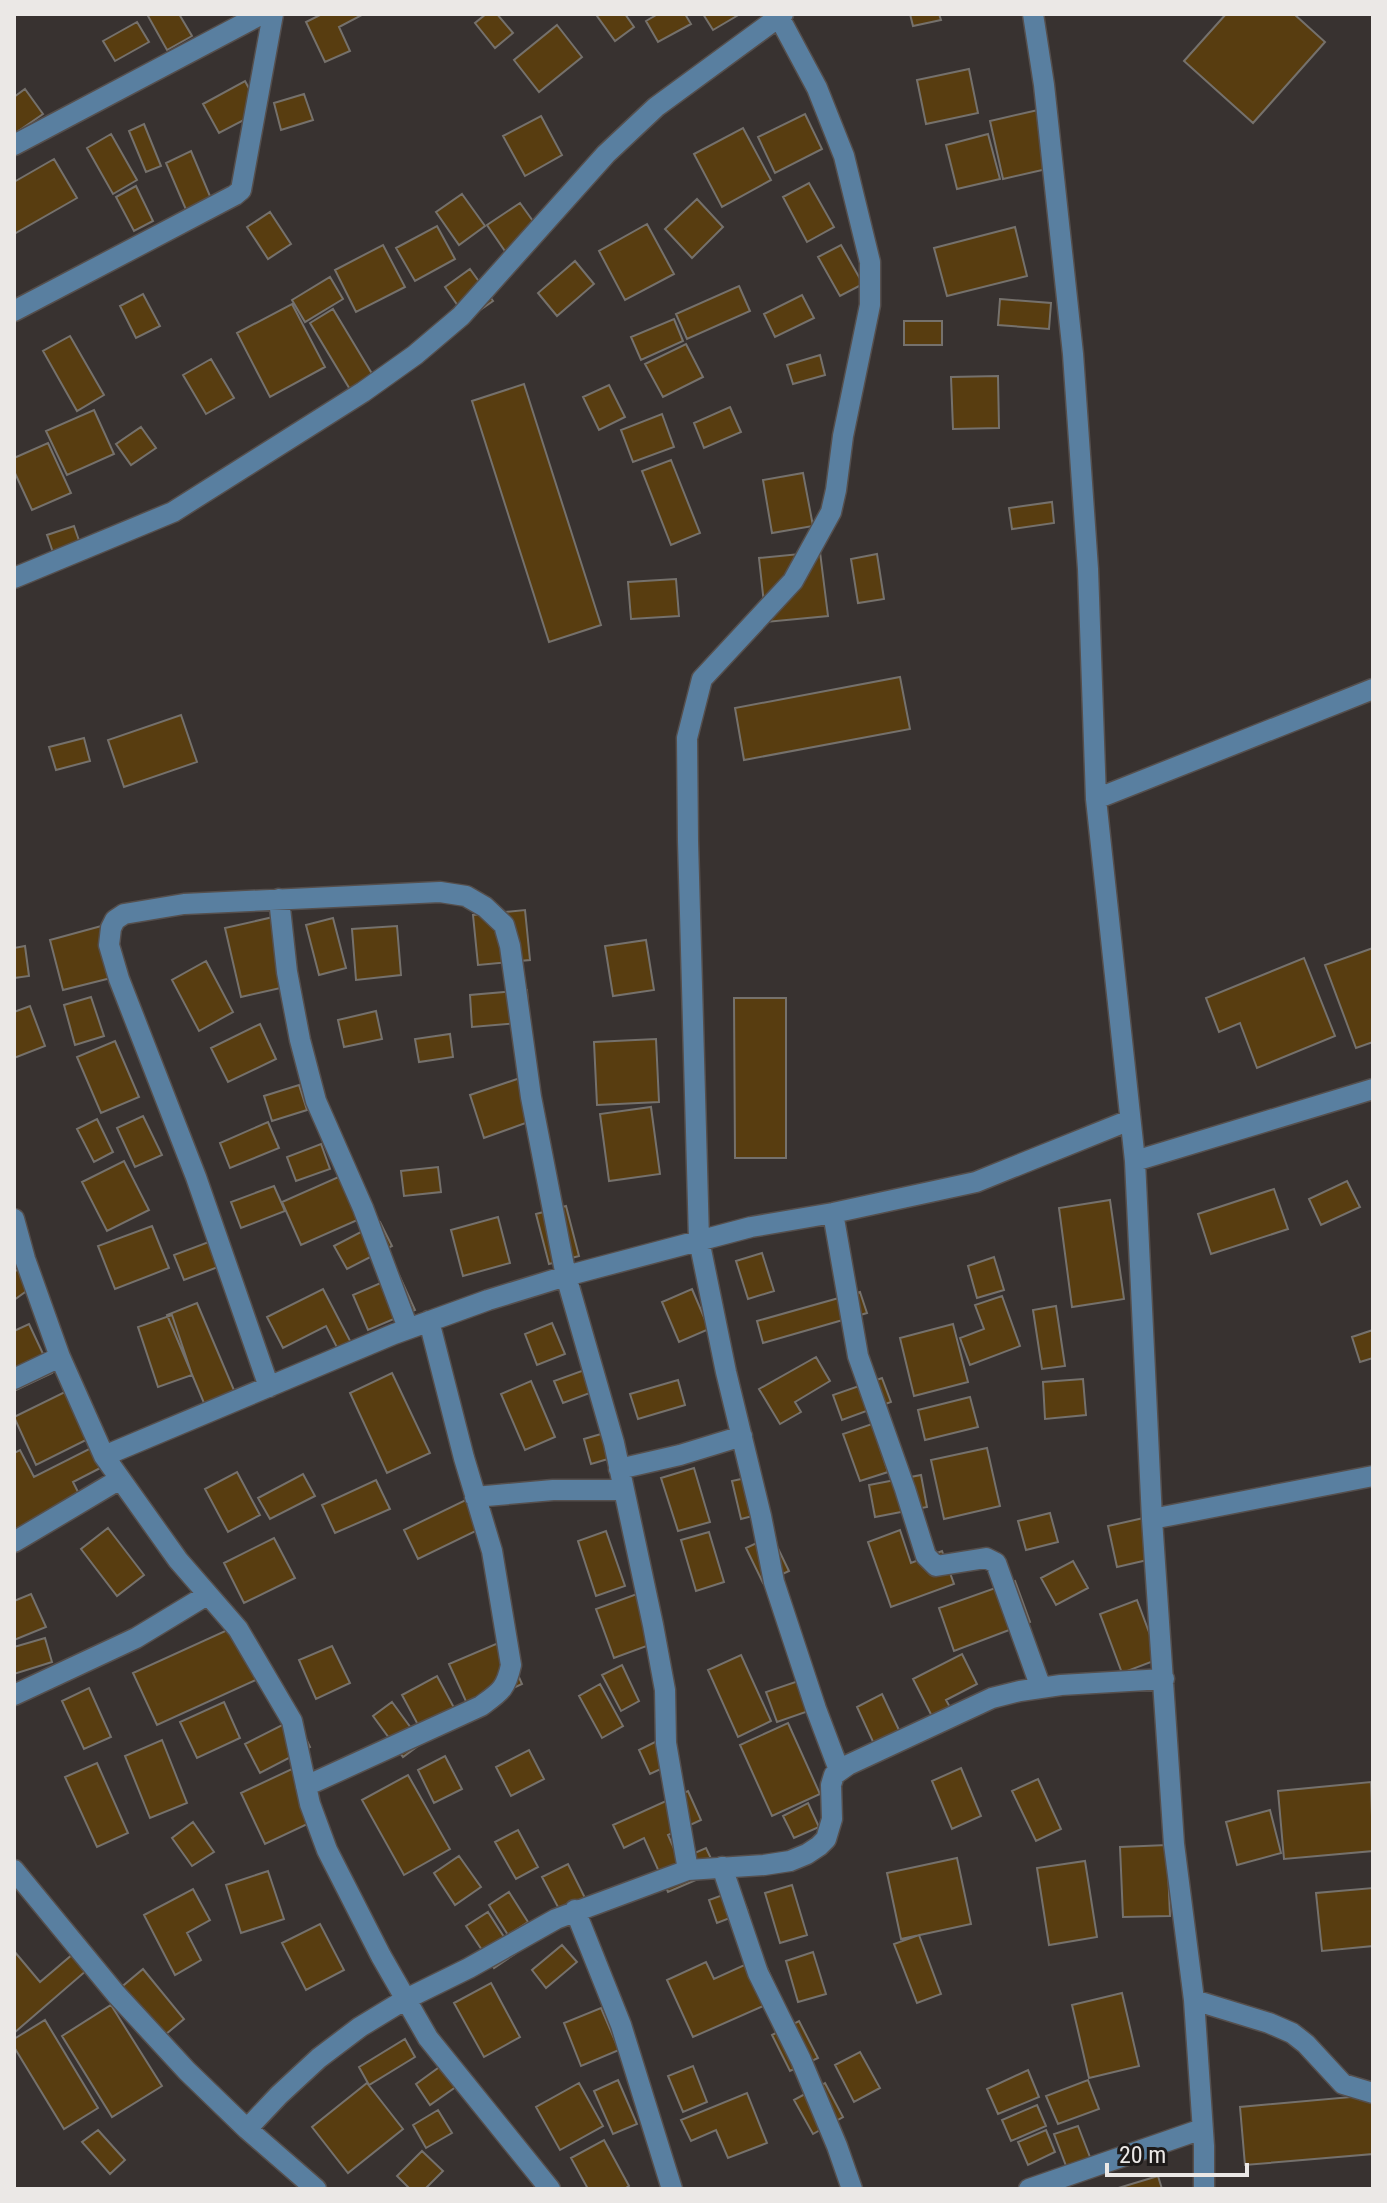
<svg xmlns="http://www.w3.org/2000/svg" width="1387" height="2203" viewBox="0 0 1387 2203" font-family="'Roboto Condensed',sans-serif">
<rect width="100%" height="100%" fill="#383230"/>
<path fill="#583d10" stroke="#75716c" stroke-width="2" d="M152,14H179L192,36L167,50L148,16Z
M322,14L362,15L339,27L350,51L325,62L306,22Z
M486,14H497L513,33L495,48L475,23Z
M600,14H625L634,27L615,41L597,16Z
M658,14H685L691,24L658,42L646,21Z
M703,14H740L713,30Z
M910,14H939L941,20L913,26Z
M1226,14H1294L1325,42L1253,123L1184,61Z
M137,22L149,42L115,61L103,41Z
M557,25L582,57L539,92L514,60Z
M969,69L978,113L926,124L917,80Z
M245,81L261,111L219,133L203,104Z
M25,89L43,114L14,134V97Z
M304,94L313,120L281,130L274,103Z
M1038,110L1051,168L1003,179L990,121Z
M805,114L822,149L775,173L758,137Z
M541,116L562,155L525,176L503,136Z
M144,124L161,166L146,172L129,131Z
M743,128L771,180L722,207L694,154Z
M111,134L137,180L113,194L87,148Z
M988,134L1000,179L957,189L946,145Z
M191,151L215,208L190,219L166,163Z
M54,159L77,198L14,234V182Z
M809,183L834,227L807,242L783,197Z
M136,186L153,221L134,231L116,197Z
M462,194L485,226L459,245L436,212Z
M697,199L723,227L692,258L665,229Z
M520,203L543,235L509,257L487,225Z
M270,212L291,244L268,259L247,227Z
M647,224L674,274L625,300L599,251Z
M437,226L455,259L415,281L396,248Z
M1015,227L1027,276L947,296L934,248Z
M383,245L405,287L356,312L335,270Z
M841,245L863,284L840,296L818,257Z
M575,261L594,284L557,316L538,293Z
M470,269L493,301L467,319L445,287Z
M330,277L343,299L305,322L292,300Z
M739,286L750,311L687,339L676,314Z
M143,294L160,326L136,338L120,306Z
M802,295L814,318L775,337L764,314Z
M1000,299L1051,303L1049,329L998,325Z
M292,304L325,367L270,397L237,333Z
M333,309L374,377L351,391L310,323Z
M674,319L683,341L641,360L631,337Z
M904,321H942V345H904Z
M70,336L104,395L77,411L43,351Z
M686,344L703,377L663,397L645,364Z
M820,355L825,375L793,384L787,365Z
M211,359L234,398L206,414L183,375Z
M998,376L999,428L953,429L951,377Z
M524,384L601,625L549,642L472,401Z
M609,385L625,417L599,430L583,397Z
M730,407L741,432L704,448L694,423Z
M94,410L114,454L67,475L46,431Z
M662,414L674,447L633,462L621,430Z
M141,427L156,448L131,465L116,444Z
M48,443L71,493L32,510L14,471V458Z
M671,460L700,533L671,545L642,471Z
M803,473L813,526L772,533L763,480Z
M1052,502L1054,523L1012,529L1009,508Z
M74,526L84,555L57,564L47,535Z
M820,552L828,616L766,622L759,558Z
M877,554L884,599L858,603L851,559Z
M676,579L679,616L631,619L628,582Z
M900,677L910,729L744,760L735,708Z
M181,715L197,762L124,787L108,740Z
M84,738L90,761L56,770L49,747Z
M525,910L530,960L478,965L473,915Z
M282,915L298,984L241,997L225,928Z
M333,918L346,968L319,975L306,925Z
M105,925L119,976L63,990L50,940Z
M397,926L401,975L356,980L352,929Z
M646,940L654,990L613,996L605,946Z
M25,946L29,976L14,978V948Z
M1373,948V1042L1356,1048L1325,965Z
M1304,958L1335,1036L1257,1068L1240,1023L1219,1032L1206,998Z
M206,961L233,1012L199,1031L172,980Z
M527,990L529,1022L472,1027L470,995Z
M91,997L104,1036L75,1045L64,1005Z
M734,998H786V1158H735Z
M30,1006L45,1046L14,1058V1012Z
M376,1011L382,1039L344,1047L338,1020Z
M260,1024L276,1059L228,1082L211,1048Z
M450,1034L453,1057L419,1062L415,1039Z
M656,1039L659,1102L597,1105L594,1042Z
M115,1041L139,1097L101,1113L77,1057Z
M520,1078L534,1120L484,1138L470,1095Z
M299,1085L307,1110L272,1121L264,1096Z
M651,1107L660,1174L609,1181L600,1114Z
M143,1116L162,1155L135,1167L117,1128Z
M97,1119L113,1152L94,1162L77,1129Z
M268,1122L279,1148L230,1168L220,1143Z
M321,1144L330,1169L296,1181L287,1157Z
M124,1161L149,1210L107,1231L82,1182Z
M438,1167L441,1192L404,1196L401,1171Z
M352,1171L371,1214L301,1245L282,1202Z
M1347,1181L1360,1207L1321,1225L1309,1199Z
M274,1186L285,1211L241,1228L231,1202Z
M1274,1189L1288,1229L1211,1254L1198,1214Z
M1110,1200L1124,1299L1072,1307L1059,1208Z
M566,1206L579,1256L549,1264L536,1214Z
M498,1217L510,1263L463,1276L451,1230Z
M380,1222L392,1246L347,1269L334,1246Z
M152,1226L169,1268L115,1289L98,1246Z
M222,1237L231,1262L184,1280L174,1255Z
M762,1253L774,1291L748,1299L736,1261Z
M994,1257L1004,1290L977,1298L968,1266Z
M26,1264L39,1282L14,1300V1272Z
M399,1275L415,1310L368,1330L353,1295Z
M323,1289L357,1354L344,1361L326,1326L283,1348L267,1317Z
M692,1289L709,1329L679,1342L662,1302Z
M860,1292L867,1313L763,1343L757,1321Z
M1002,1296L1020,1346L970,1365L960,1338L984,1329L975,1305Z
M197,1303L239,1402L209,1415L167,1315Z
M1056,1306L1065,1366L1042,1369L1033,1310Z
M172,1315L192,1375L158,1387L138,1327Z
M552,1323L565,1354L537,1365L525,1334Z
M29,1324L52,1373L14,1391V1331Z
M953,1324L968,1382L914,1396L900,1338Z
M1373,1330V1358L1360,1362L1352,1337Z
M816,1357L830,1381L795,1402L801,1412L780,1424L759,1389Z
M590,1368L598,1390L563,1403L554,1381Z
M392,1373L430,1453L387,1473L350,1393Z
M882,1378L891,1402L842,1420L833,1395Z
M1083,1379L1086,1415L1045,1419L1043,1382Z
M678,1380L685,1405L638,1419L630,1394Z
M531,1381L555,1437L525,1450L501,1394Z
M75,1387L98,1434L36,1465L14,1417Z
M970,1397L978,1427L925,1440L918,1410Z
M872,1424L888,1472L860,1481L843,1434Z
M618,1429L625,1454L591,1464L584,1439Z
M99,1444L110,1463L73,1482L84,1504L14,1538V1453L20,1450L34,1477Z
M987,1448L1000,1506L944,1519L931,1460Z
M694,1468L710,1522L678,1531L661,1478Z
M237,1472L260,1515L228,1532L205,1489Z
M303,1474L315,1496L270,1519L258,1498Z
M759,1475L768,1512L741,1519L732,1481Z
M921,1475L927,1507L875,1517L869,1485Z
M376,1480L390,1509L335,1533L322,1505Z
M476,1495L490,1524L418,1559L404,1530Z
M1050,1513L1058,1542L1026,1550L1018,1521Z
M1148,1517L1156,1558L1117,1567L1108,1526Z
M108,1528L144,1575L117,1596L81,1549Z
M900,1530L911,1563L942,1551L954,1584L891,1607L868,1542Z
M606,1531L625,1586L596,1596L578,1541Z
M709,1532L724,1582L696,1591L681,1540Z
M772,1536L789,1571L763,1583L746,1548Z
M274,1538L295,1578L244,1603L224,1563Z
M1073,1561L1088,1588L1056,1605L1041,1578Z
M1015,1581L1030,1622L954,1651L939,1608Z
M645,1591L663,1640L614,1658L596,1609Z
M31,1594L46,1627L14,1640V1601Z
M1137,1600L1159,1659L1122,1673L1100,1614Z
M234,1627L258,1679L157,1725L133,1673Z
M45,1638L52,1662L14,1674V1647Z
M503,1641L522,1684L469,1708L449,1664Z
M332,1646L350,1683L316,1699L299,1660Z
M962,1654L977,1684L946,1700L957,1720L939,1730L913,1679Z
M741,1655L771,1721L738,1737L708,1670Z
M622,1665L639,1701L621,1711L602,1675Z
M437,1676L459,1717L424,1736L402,1695Z
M813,1676L823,1706L777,1722L766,1692Z
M600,1684L623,1726L602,1738L579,1696Z
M89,1688L111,1737L84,1749L62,1701Z
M882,1694L907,1747L881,1759L857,1707Z
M224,1702L240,1738L197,1758L180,1722Z
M392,1702L422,1743L403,1757L373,1716Z
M296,1718L310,1747L260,1773L245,1744Z
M788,1723L820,1794L772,1816L740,1745Z
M665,1737L676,1762L650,1774L639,1750Z
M162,1740L187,1803L150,1818L125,1756Z
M529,1750L544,1779L511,1796L496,1767Z
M445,1756L462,1789L434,1803L418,1770Z
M97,1763L128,1833L97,1847L65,1777Z
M294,1768L318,1819L265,1844L241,1793Z
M961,1768L981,1816L952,1829L932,1781Z
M408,1775L450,1849L404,1875L362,1800Z
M1038,1779L1061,1829L1036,1841L1012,1791Z
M1371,1782L1373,1851L1284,1859L1278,1791Z
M688,1791L701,1820L668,1835L679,1860L706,1848L717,1871L668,1892L644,1838L624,1848L613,1825Z
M808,1803L819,1827L794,1838L783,1816Z
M1270,1810L1281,1853L1237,1865L1226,1822Z
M193,1822L214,1852L192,1866L172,1838Z
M518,1830L538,1867L516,1879L495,1842Z
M1167,1845L1170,1916L1123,1917L1120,1847Z
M459,1856L481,1887L455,1905L434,1873Z
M957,1858L971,1924L901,1939L887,1873Z
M1085,1861L1097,1937L1049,1945L1037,1868Z
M568,1864L592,1912L567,1924L542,1877Z
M268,1871L284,1919L241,1933L226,1885Z
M792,1885L807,1935L780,1943L765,1893Z
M1373,1888V1946L1322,1951L1316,1893Z
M193,1889L210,1920L187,1933L201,1960L175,1975L144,1915Z
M739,1889L748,1911L717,1923L709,1900Z
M509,1892L528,1922L508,1935L489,1905Z
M488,1912L515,1954L494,1968L466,1926Z
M320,1924L344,1970L306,1990L282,1943Z
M919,1935L941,1994L917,2003L894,1944Z
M562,1945L577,1962L546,1988L532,1970Z
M14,1951L40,1982L73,1954L87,1970L14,2033Z
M813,1952L826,1994L798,2002L786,1961Z
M762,1957L781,1998L693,2037L667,1980L706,1962L714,1979Z
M143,1969L184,2019L153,2045L112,1995Z
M491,1983L520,2037L484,2057L454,2003Z
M1122,1993L1139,2066L1089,2078L1072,2005Z
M111,2005L162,2086L112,2117L62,2036Z
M601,2008L619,2050L581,2066L564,2023Z
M45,2020L98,2108L64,2129L14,2047V2039Z
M799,2021L818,2058L790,2071L772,2035Z
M405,2039L415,2057L369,2085L359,2067Z
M860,2052L880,2088L854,2102L835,2065Z
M445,2063L460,2084L430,2105L416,2084Z
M693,2066L707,2102L683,2112L668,2076Z
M1028,2070L1039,2097L998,2114L987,2089Z
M618,2080L637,2124L613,2134L594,2091Z
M1088,2080L1099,2109L1058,2124L1046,2096Z
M367,2083L403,2129L348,2173L312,2127Z
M579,2083L603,2126L560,2150L536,2107Z
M825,2083L843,2117L813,2134L794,2100Z
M747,2093L767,2143L728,2158L716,2130L691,2141L681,2120Z
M1373,2095V2154L1245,2165L1240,2107Z
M1037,2105L1046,2126L1011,2141L1002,2120Z
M438,2110L452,2133L426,2148L413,2125Z
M1078,2126L1095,2170L1071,2179L1054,2134Z
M98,2130L125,2160L110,2174L82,2142Z
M1046,2130L1055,2152L1028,2165L1018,2142Z
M604,2140L629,2186L624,2189H588L571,2158Z
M422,2151L443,2171L425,2189H410L397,2176Z
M1158,2176L1162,2189H1115Z"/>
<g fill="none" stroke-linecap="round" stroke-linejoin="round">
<defs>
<path id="minor" d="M1033,14L1044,85L1073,354L1088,569L1096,799L1135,1161L1152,1519L1174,1844L1194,2000L1204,2146V2189
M779,17L817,88L844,156L870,262V305L843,436L836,490L831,512L793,581L702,679L687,738L688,841L699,1240L726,1372L761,1516L774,1582L816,1709L839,1770
M14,145L262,14
M14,311L235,195L241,190L273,14
M14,578L173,512L363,392L415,355L461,316L606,154L656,107L783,14
M1096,799L1373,689
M279,899L287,972L300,1040L316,1101L363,1208L408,1328
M1135,1161L1373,1089
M833,1213L858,1356L905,1489L926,1556L936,1566L986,1558L996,1563L1041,1688
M14,1219L25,1259L60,1357L104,1456L178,1560L238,1629L292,1721L310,1804L327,1850L381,1956L428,2038L550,2189
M14,1379L60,1357
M269,1387L196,1177L119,979L109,945L111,928L115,920L124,914L184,904L440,892L466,896L485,907L504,925L510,946L531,1097L559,1241L566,1276L614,1443L653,1625L665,1690L666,1743L688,1870
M104,1456L394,1334L488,1300L566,1276L751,1227L833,1213L976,1182L1130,1120
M619,1469L680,1455L742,1436
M475,1497L553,1490H623
M1152,1519L1373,1476
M14,1542L120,1479
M14,1695L136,1638L207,1595
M306,1786L481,1706C500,1692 506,1689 511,1665L492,1551L464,1458L429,1321
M722,1867L758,1973L801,2060L837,2146L852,2189
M14,1870L116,1994L187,2071L247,2129L316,2189
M575,1910L621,2025L672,2189
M1194,2000L1269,2023L1292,2033L1306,2044L1343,2084L1373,2093
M247,2129L279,2095L319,2058L360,2027L406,1999L469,1968L556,1919L688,1870L764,1865L790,1861L807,1854L819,1846L826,1839L832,1819L831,1785L834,1775L848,1765L992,1698L1020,1691L1061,1685L1164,1679
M1029,2189L1202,2129"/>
</defs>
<use href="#minor" stroke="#554f4d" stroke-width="23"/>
<use href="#minor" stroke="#597fa0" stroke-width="20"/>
</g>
<rect width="1387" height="2203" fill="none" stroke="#ebe8e6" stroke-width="32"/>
<path d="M1107 2163v12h140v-12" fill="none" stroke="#ebe8e6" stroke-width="4"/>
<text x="1119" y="2163" font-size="24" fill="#ebe8e6" stroke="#1d1a19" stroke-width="6" paint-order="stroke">20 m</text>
</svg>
